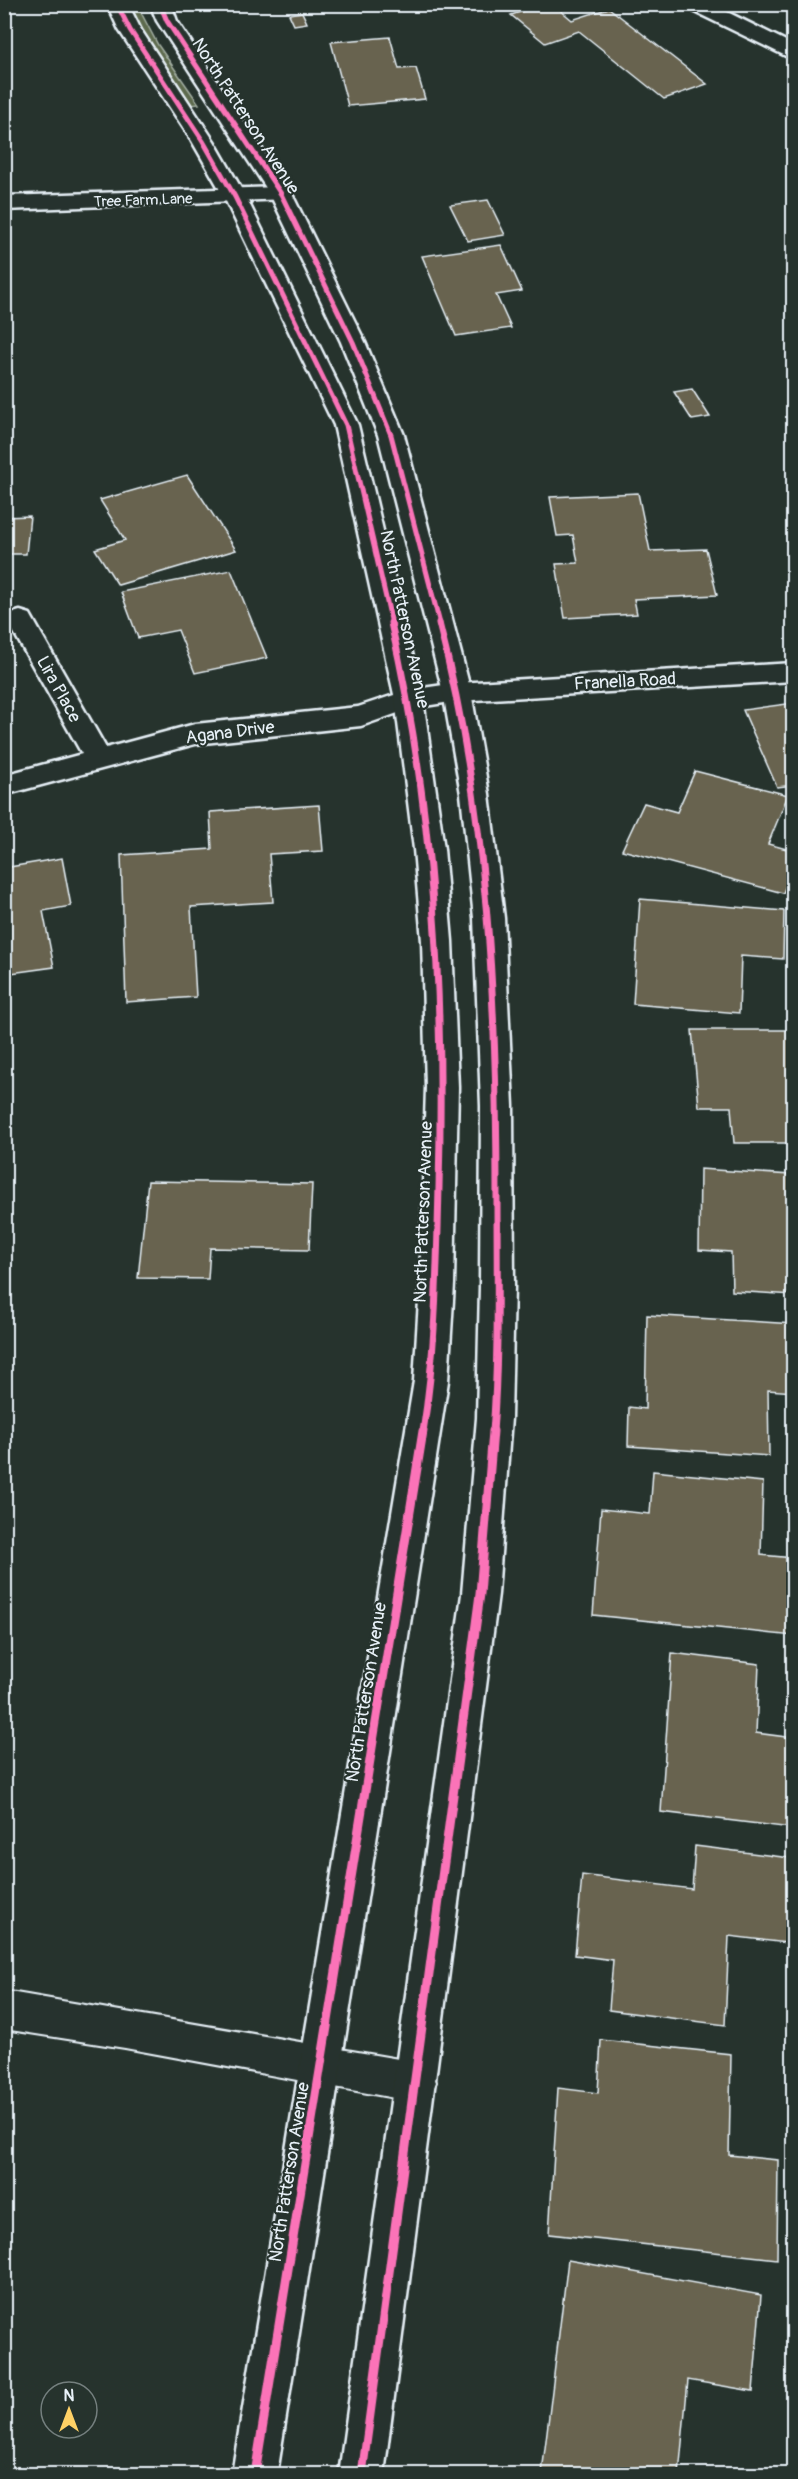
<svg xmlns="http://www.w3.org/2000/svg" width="798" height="2479" viewBox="0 0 798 2479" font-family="Pangolin,sans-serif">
<rect width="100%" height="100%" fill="#26332d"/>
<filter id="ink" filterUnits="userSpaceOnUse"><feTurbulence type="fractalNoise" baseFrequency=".0167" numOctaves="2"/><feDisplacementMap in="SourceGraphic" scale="12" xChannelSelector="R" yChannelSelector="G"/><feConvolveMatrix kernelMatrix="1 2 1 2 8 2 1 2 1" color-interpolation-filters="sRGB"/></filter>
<g filter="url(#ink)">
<path fill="#5d6b4d" stroke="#a2aea2" stroke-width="1.5" d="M124,5H137L158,45L199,104L191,105L186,99Z"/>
<path fill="#676450" stroke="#e8f1f8" stroke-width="1.5" d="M545,4H553L572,20L609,8L707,84L664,99L579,31L545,43L511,15Z
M302,12L307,23L294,25L289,14Z
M390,37L399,69L416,68L425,99L348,106L331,42Z
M488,200L505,235L468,241L450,205Z
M501,245L522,291L496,295L511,328L456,336L422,256Z
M692,389L710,417L692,420L674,392Z
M187,475L236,550L118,585L95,549L125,540L100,500Z
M638,493L650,551L706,549L717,595L634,599L637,614L565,618L556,564L578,563L573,535L557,536L550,497Z
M30,516L26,554H4V517Z
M231,570L267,658L195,673L178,630L138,638L121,592Z
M794,703V785L777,787L743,710Z
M695,771L788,795L768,844L794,851V866L783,893L622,850L644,803L677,812Z
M319,805L323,851L269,854L273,902L191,907L196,997L126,1002L121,855L212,849L210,812Z
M62,858L71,906L43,911L54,967L4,974V868Z
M640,899L784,911L783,959L741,956L739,1013L633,1004Z
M692,1030H794V1143H734L731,1107H699Z
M700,1169L791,1175L794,1295L732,1291L731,1252L699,1250Z
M148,1181L312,1184L309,1250L210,1248L208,1279L138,1278Z
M647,1315L794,1324V1392L768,1390L769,1456L628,1446L629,1407L645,1409Z
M653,1471L763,1482L761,1555L794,1558V1636L593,1615L601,1509L650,1514Z
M672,1653L759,1664L756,1733L794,1738L791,1828L661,1812Z
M695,1846L790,1858L787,1943L729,1936L725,2025L609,2010L613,1960L575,1955L582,1875L692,1889Z
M601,2040L731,2054L729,2155L778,2160L777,2259L549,2234L558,2088L598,2093Z
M568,2260L761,2295L753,2391L688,2380L679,2474L542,2473Z"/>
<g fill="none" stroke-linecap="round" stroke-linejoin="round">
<defs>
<path id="service" d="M4,1991L416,2062L430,2068L436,2082L430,2096L416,2102L125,2048L4,2029Z"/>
<path id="minor" d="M684,4H711L794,45V60L687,8Z
M281,187L289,189L292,194L289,199L4,210V196Z
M20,611L30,614L106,748L195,724L358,707L409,690L457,683L794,663V681L457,701L412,708L361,726L195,744L4,795V775L82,754L7,620L10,614Z"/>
<path id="secondary" d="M107,4H128L141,30L214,141L246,197L358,425L423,699L444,849L452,941L458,1087L454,1284L448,1381L277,2474H232L414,1381L420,1284L426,1087L422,941L414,849L395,699L334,425L224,197L192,141L119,30Z
M150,4H171L177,21L292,194L365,342L404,435L471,692L489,794L504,918L513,1106L514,1287L511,1418L498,1594L384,2474H339L462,1594L477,1418L480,1287L481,1106L474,918L461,794L443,692L378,435L341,342L270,194L157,21Z"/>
</defs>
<use href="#service" stroke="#e8f1f8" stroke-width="4"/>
<use href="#minor" stroke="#e8f1f8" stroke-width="5"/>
<use href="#secondary" stroke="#e8f1f8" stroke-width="5"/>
<use href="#service" fill="#26332d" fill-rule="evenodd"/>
<use href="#minor" fill="#26332d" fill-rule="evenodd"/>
<use href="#secondary" fill="#26332d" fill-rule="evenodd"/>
<defs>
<path id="cycleway-far2" d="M117,4L130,30L203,141L235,197L346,425L392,624
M160,4L167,21L281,194L353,342L391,435L440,624"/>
<path id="cycleway-far1" d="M391,623C434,808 444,998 439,1187C437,1269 436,1351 423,1432
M439,623C488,812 497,1005 497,1200C497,1277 499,1355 493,1432"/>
<path id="cycleway" d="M255,2474L423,1431
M362,2474L480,1594L493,1431"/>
</defs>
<use href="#cycleway-far2" stroke="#26332d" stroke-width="8"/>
<use href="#cycleway-far1" stroke="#26332d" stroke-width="10"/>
<use href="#cycleway" stroke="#26332d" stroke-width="13"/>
<use href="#cycleway-far2" stroke="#fb73b8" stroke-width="5"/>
<use href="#cycleway-far1" stroke="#fb73b8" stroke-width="7"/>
<use href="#cycleway" stroke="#fb73b8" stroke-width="9"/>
</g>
</g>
<g text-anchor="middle" stroke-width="4.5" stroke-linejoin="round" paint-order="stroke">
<g font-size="15" fill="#e8f1f8" stroke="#26332d">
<text transform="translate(143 200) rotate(-2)" y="5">Tree Farm Lane</text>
</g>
<g font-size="18" fill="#e8f1f8" stroke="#26332d">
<text transform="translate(246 116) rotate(57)" y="6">North Patterson Avenue</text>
<text transform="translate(405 619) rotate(78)" y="6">North Patterson Avenue</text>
<text transform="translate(625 681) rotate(-3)" y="6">Franella Road</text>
<text transform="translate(59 689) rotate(61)" y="6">Lira Place</text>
<text transform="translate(230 732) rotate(-7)" y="6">Agana Drive</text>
<text transform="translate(423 1212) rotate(-88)" y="6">North Patterson Avenue</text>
<text transform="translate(366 1692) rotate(-81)" y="6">North Patterson Avenue</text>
<text transform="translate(289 2172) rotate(-81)" y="6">North Patterson Avenue</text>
</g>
</g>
<rect width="798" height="2479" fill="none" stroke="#26332d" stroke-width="24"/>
<rect x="12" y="12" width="774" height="2455" fill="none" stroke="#e8f1f8" stroke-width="2" filter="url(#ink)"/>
<g transform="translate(69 2410)"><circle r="28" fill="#26332d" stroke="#747f7e" stroke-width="1.5"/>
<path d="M0-4.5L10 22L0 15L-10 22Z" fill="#ffd166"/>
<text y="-9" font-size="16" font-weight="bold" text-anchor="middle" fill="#e8f1f8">N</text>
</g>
</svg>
